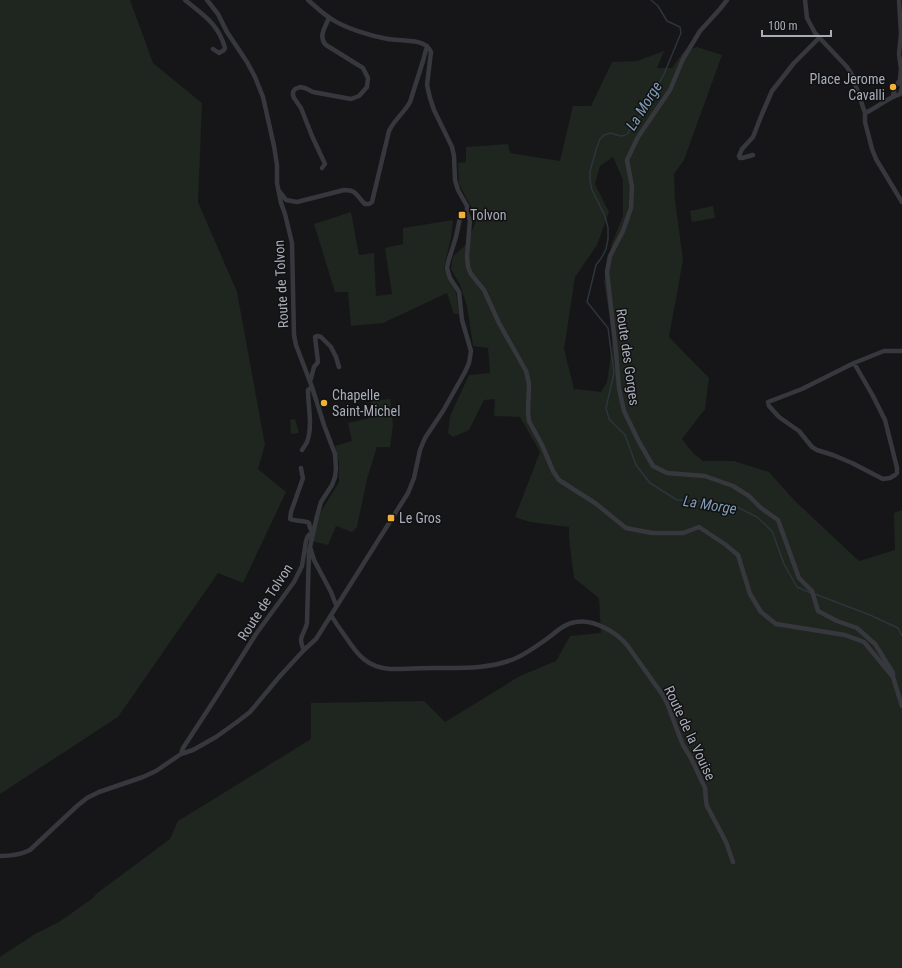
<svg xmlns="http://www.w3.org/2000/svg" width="902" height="968" viewBox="0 0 902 968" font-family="'Roboto Condensed',sans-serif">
<rect width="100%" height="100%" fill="#161618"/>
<path fill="#1e261f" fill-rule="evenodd" d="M0,0H130L153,63L202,103L198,202L237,292L265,445L258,469L286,492L243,583L218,573L118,717L0,794Z
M697,47L722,55L684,160L674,174L675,200L683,260L669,337L709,378L705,409L682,439L693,453L703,461H734L769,472L795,501L859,561L895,550L894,513L902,510V968H0V957L35,934L59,922L93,898L96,894L170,839L178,821L311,739V703L424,701L445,722L520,676L556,661L570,636L601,633L599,598L574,578L569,538V527L530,522L515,517L540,452L520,417L494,416L495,399L484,400L469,430L453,437L448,433L450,416L469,375L490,373L488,348L473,346L467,306L460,285L451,269L453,256L467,244L477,218L459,184L458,163L466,162V147L508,144L510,153L560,161L573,106H591L612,62L637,61L664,51L657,68H672L684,51ZM613,157L623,180V216L612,243L604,282L613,340L607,382L601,392L574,389L564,349L575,277L597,245L609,212L595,184L600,166Z
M713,206L715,218L692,222L690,211Z
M351,212L359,255L374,253L376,296L392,294L385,248L403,244V228L453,220L451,238L444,268L456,293L459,314H454L447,293L383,323L351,326L348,292H335L314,224Z
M390,399L393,425L390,447H377L367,479L357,527L352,532L336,526L328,545L304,539L339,482V462L335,446L352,441L348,423L369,418L371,401Z
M295,419L299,433L291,434L290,420Z"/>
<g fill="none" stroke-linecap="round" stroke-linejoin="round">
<path stroke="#2c353c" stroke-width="1.5" d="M651,0L658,6L667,21L680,27L681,33L664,74L646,108L627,134C622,138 617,135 611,133L604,135L600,139L597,147L590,171V181L592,190L605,216L608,228V239L606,249L602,257L596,265L587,302L608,328L614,373L606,408L609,419L625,435L636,465L650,483L677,500L708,502L735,506L757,517L772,531L784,564L797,587L811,593
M815,594L870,615L898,628L902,636"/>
<path stroke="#37383d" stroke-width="4.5" d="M185,0C203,15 218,23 225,48L224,50L219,53L213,49
M207,0L218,14L227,32L247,62L255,77L263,97L274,146L277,165V183L281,203L285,214L292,243L294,335L296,345L312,387L324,425L335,454L336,469L335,477L332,485L321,502L317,516L310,547L314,560L331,592L336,605
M308,0C315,6 322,13 330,18C344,28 371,36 388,39C400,41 426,38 431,52L427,85L430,98L434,110L452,147L454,156L455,180L458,190L467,206V213L470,220L467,256L468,267L471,274L484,290L499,323L526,371L529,384L528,412L529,421L542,445L553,471L559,480L595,503L626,528L652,533H683L699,527L726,545L738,555L750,594L761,612L776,624L845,635L864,642L893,677
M727,0L720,9L700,31L683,59L670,90L638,137L627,160L632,187L631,208L623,231L610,256L607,272L616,352L619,388L624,411L639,442L653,466L667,473L705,476L733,486L749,496L761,508L778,520L799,578L812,591L818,611L837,621L857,628L875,644L893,673V677L902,706
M805,0L807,18L815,33L847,67L852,75L865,113V122L872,149L876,159L902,202
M893,96L895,87L900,80
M865,113C877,108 887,98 900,94L902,87L900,80L901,69L899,54L901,34L899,0
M753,155L742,158H740L739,156L742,149L753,137L762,114L772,91L794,63L819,38
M322,168L325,164L312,136L301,108L294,98L293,95V92L295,89L300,87L305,88L313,92L351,99L359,96L367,87L368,78L363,68L326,45C318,37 325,27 329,18
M280,192L286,200L297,202L344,190C358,190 356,196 365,204H369L372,202L389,131C394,120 404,113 410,102L423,61L427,46
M854,363L873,396L885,420L897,468V473L895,475L890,478L883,479L852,463L833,455L817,450L812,447L799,431L779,417L769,406L768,402L802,389L854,363L884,351H902
M310,382L314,367L318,362L315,337L317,336L321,337L331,347L336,357L339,367
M302,450C304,447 306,444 307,442C313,426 308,407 308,390L312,387
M301,468L302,474L303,478L291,512L290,519C297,522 305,520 309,523L310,528L313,532
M331,615C335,622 340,629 345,636C357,654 366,667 390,669C406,669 421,668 436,668C462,668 489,669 514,659C526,654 537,646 548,638C556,632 565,623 576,622C594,619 616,632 627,645L662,694L667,703L679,735L683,745L691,758L705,788L706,801L707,806L726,842L733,862
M304,650C297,636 304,636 307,623L309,550
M181,754L183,748L215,699L256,634L294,582L302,566L306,541L308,536L313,532
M0,856C11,856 20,855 30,850L77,806L87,798L99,792L143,777L156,771L181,754L193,750L216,737L237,722L250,712L280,676L304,650L316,639L408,493L414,478L420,450L425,438L443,411L465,372L469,363L471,351L462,320L459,292L450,278L448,272L447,267L449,259L456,237L460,218L462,215L467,213"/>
</g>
<g fill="#f2b134" stroke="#111113" stroke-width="1.5">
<circle cx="893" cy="87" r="4"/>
<rect x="458" y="211" width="8" height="8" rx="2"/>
<circle cx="324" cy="403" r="4"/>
<rect x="387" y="514" width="8" height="8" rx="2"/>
</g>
<g text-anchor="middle" stroke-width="3" stroke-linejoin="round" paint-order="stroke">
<g font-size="14" fill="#a8adb8" stroke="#111113" text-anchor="start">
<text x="885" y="84" text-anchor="end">Place Jerome<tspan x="885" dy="16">Cavalli</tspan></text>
<text x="470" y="220">Tolvon</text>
<text x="332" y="400">Chapelle<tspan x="332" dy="16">Saint-Michel</tspan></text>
<text x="399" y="523">Le Gros</text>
</g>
<g font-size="14" fill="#a8adb8" stroke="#111113">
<text transform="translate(281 284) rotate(-93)" y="5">Route de Tolvon</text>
<text transform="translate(628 357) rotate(82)" y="5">Route des Gorges</text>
<text transform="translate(265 602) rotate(-57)" y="5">Route de Tolvon</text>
<text transform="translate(690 733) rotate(65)" y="5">Route de la Vouise</text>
</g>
<g font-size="15" font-style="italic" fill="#7f9bb3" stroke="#111113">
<text transform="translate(644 106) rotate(-58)" y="5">La Morge</text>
<text transform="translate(710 505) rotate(9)" y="5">La Morge</text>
</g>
</g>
<path d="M762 30v6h69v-6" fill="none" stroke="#a8adb8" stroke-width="2"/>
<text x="768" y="30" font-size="12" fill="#a8adb8" stroke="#111113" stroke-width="3" paint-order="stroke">100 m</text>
</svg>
